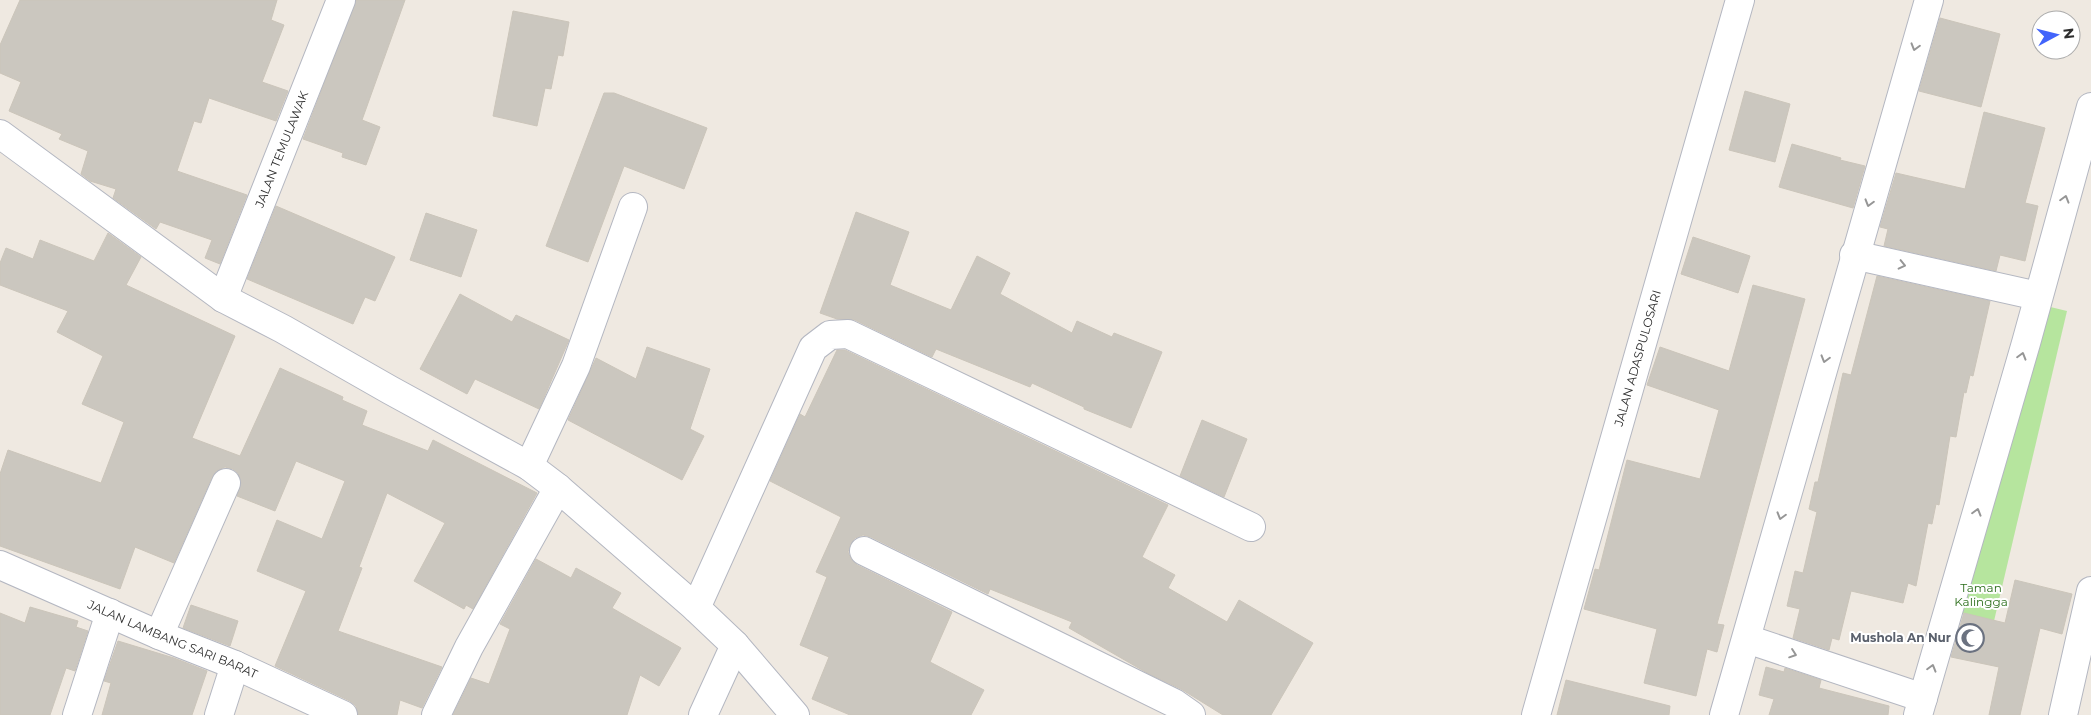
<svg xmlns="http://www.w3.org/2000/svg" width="2091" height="715" viewBox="0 0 2091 715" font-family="Montserrat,sans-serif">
<rect width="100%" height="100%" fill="#efe9e1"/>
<path fill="#b6e59e" d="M2042,305L2067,311L1994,621L1957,612Z"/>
<path fill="#cbc7bf" stroke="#cbc5ba" d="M20,0H277L271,20L284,25L262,82L288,91L276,121L209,98L201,123L194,121L177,171L247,195L220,264L205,258L212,240L160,222L156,229L113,198L116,189L90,181L81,174L88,151L59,139L62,134L9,111L21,82L0,73V45Z
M356,0H405L362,120L380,127L366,165L342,157L343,153L303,139Z
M513,11L569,22L563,56L558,55L551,89L545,88L537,126L493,116Z
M1940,18L2000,34L1981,107L1919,91Z
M1745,91L1790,104L1775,162L1729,150Z
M604,93H614L707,128L684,189L624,166L588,262L546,246Z
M1984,112L2045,128L2025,203L2038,206L2025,261L2000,255L1996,271L1884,246L1888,229L1880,227L1896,173L1965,189Z
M1792,144L1841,158L1840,160L1865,166L1853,208L1779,187Z
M276,206L395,257L375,301L365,297L353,324L247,279Z
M856,212L909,232L890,285L951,310L977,256L1010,273L1000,294L1072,333L1077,321L1112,337L1114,333L1162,352L1131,428L1084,409V407L1032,383L1030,387L936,349L932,357L855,320L837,319L820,313Z
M426,213L477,230L461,277L410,260Z
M108,233L141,257L126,285L235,336L192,438L240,456L280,368L343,397L342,400L367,411L362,425L428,451L433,440L537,493L473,609L466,605L464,609L414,581L445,523L387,493L359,567L362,568L338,631L442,667L422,708L400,700L397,715H358L356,706L350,701L275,666L306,591L257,571L277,520L322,539L345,481L296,461L275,511L237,496L241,481L238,473L233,469L225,467L216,471L212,477L174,563L135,547L120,589L0,546V474L8,450L101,483L124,422L82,404L103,356L57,332L68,311L0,285V263L6,248L33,259L40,240L94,261Z
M1693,237L1750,256L1738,293L1681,274Z
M1877,276L1990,301L1973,376L1970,375L1966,393L1964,392L1956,437L1950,436L1939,505L1936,504L1932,524L1928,523L1916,586L1908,583L1903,603L1851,591L1839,640L1832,638L1829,650L1793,638L1800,609L1787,606L1795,571L1803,573L1817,512L1809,509L1815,482H1818L1843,373L1851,375Z
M1753,285L1805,299L1717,624L1724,625L1717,652L1707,649L1696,696L1644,683L1657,629L1584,609L1595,569L1599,570L1627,460L1700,479L1719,410L1647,385L1660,347L1729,371Z
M460,294L512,322L516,315L569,340L539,409L475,379L467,394L420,369Z
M647,347L710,369L690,429L704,436L682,480L568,420L596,358L636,379Z
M837,350H845L1168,505L1142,557L1175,575L1168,588L1227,622L1239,600L1313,643L1271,715H1223L1181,689L1149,674L1069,628L1072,622L990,589L988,594L871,537L863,535L855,538L850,545L848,552L851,559L857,565L952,612L930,662L984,690L971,715H850L812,699L829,657L800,645L827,577L816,572L841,517L770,481L800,414L805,417Z
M1202,420L1247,439L1224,497L1180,476Z
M536,559L571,578L576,568L621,593L612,608L681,648L659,686L640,675L627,715H453L471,678L489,684L510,629L500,624Z
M2015,580L2072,594L2062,634L2040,628L2020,715H1989L1999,667L1951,657L1964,613L2005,623Z
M191,605L238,621L230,646L183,628Z
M30,607L78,621L76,627L88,631L75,671L66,668L50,715H0V613L25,623Z
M118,641L174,658L207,671L192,715H102L111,683L104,681Z
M1766,667L1784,672L1785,668L1821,680L1819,688L1889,706L1888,715H1769L1774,699L1759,695Z
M1566,680L1670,706L1669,715H1557Z"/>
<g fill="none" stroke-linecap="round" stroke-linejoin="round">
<defs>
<g id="minor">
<path d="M0,134L223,298L283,329L390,390L529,466L558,488L696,608L735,645L795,715"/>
<path d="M1854,255L2038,296"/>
<path id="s1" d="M223,298L341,0"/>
<path d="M529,466L576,366L633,207"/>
<path d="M864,551L1174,703L1191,715"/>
<path id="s2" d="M0,565L159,635L235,665L343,715"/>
<path d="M696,608L813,348L830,335L848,334L1251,527"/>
<path d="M159,635L226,483"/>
<path d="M1747,639L1923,698"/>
<path d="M77,715L110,613"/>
<path d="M219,715L235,665"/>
<path d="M436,715L469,647L558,488"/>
<path d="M703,715L735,645"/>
<path id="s3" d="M1536,715L1740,0"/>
<path d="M1724,715L1929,0"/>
<path d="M1918,715L2026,343L2091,107"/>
<path d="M2063,715L2091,591"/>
</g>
</defs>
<use href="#minor" stroke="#b4b7c1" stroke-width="30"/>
<use href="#minor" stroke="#fff" stroke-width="28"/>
</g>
<defs><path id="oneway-chevron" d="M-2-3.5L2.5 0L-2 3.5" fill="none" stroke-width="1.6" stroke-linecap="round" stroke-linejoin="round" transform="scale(1.25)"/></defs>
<g stroke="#969696">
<use href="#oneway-chevron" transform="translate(1915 47) rotate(106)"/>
<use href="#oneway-chevron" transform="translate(2065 199) rotate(-74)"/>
<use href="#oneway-chevron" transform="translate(1869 203) rotate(106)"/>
<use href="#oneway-chevron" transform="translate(1902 265) rotate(13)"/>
<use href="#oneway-chevron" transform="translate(2022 356) rotate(-74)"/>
<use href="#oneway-chevron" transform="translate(1825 359) rotate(106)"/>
<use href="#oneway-chevron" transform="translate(1977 512) rotate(-74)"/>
<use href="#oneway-chevron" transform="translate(1781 516) rotate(106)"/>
<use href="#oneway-chevron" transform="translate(1793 654) rotate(19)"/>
<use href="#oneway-chevron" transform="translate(1932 668) rotate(-74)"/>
</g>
<defs>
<symbol id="mosque-ring" viewBox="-11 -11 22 22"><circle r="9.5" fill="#fff" stroke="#6b7280" stroke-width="1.5"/><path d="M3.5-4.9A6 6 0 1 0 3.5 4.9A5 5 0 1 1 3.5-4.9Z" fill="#6b7280"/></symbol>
</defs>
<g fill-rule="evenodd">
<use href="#mosque-ring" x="1954" y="622" width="32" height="32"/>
</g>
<g text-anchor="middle" stroke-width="4" stroke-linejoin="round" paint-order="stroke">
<g font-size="12" fill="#2e2e2e" stroke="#fff">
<text dy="4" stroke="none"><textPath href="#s1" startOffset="160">JALAN TEMULAWAK</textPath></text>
<text dy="4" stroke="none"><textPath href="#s3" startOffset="371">JALAN ADASPULOSARI</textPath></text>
<text dy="4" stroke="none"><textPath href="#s2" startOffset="188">JALAN LAMBANG SARI BARAT</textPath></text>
</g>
<g font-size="12" fill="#2c6e1b" stroke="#fff">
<text x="1981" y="592">Taman<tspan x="1981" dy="14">Kalingga</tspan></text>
</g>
<g font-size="12" font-weight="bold" fill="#5b616d" stroke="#fff" text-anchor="end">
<text x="1951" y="642">Mushola An Nur</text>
</g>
</g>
<g transform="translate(2056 35) rotate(83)"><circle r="24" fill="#ffffff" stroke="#ababab"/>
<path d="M0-4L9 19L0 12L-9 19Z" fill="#4264fb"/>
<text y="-8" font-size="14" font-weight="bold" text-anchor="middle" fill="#2e2e2e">N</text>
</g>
</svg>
